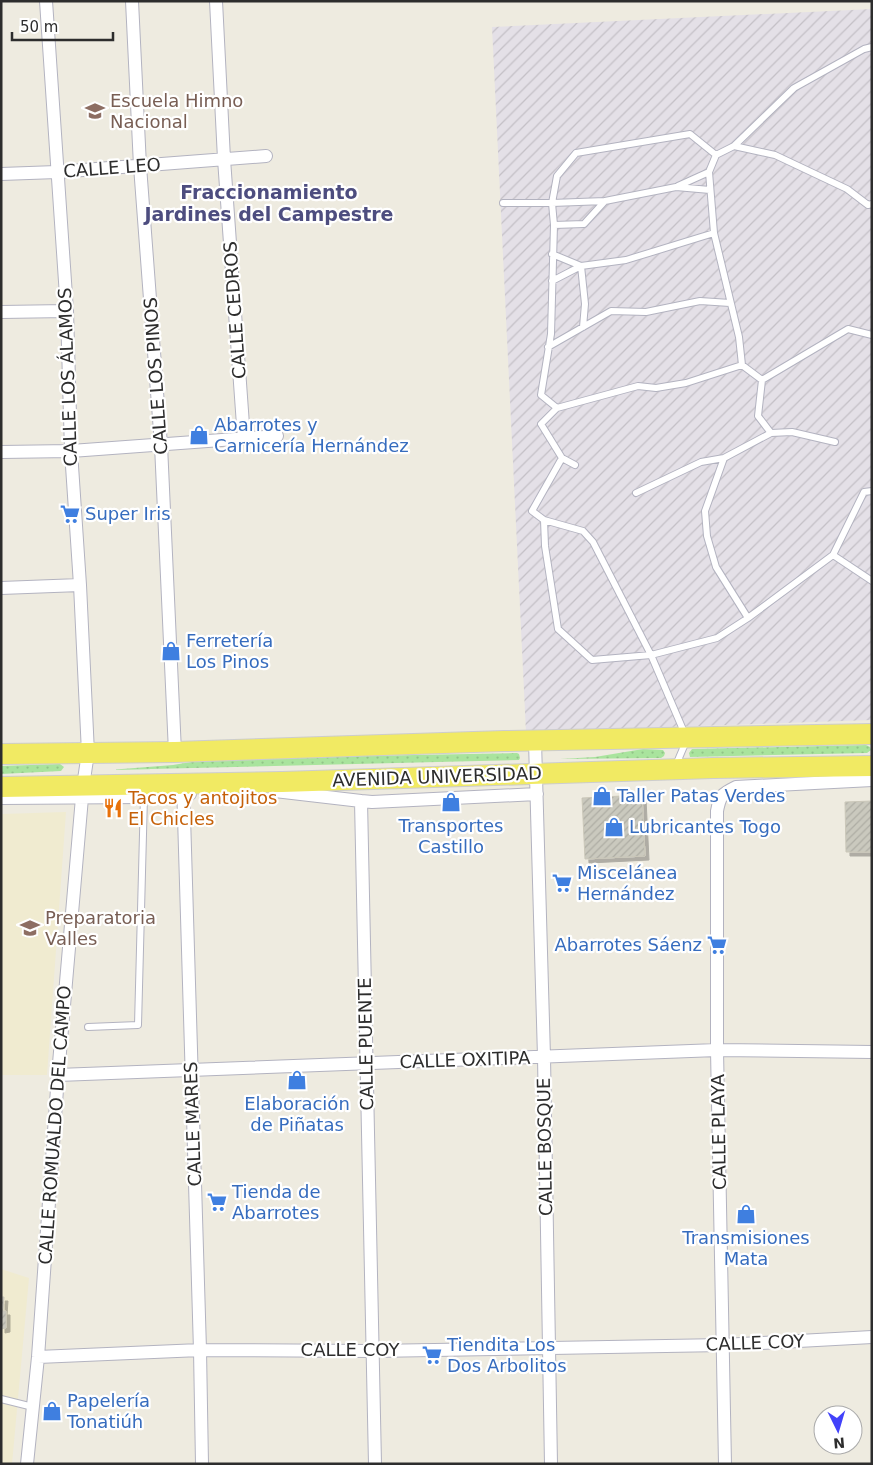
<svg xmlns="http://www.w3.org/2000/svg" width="873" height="1465" viewBox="0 0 873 1465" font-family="'DejaVu Sans',sans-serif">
<defs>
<pattern id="industrial-furrows" width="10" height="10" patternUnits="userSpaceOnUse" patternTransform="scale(1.25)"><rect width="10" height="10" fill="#e4e0e7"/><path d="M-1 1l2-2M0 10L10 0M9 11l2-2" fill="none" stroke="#c4c0c6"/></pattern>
<pattern id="grass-dots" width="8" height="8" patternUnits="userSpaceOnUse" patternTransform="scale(1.25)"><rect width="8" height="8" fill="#a9e49d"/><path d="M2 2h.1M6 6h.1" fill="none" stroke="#92c488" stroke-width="1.8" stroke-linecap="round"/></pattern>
<pattern id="building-hatch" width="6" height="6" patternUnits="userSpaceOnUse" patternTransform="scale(1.25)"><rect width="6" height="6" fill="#cac9be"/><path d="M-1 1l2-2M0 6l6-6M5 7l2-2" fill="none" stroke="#aeada4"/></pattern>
<filter id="shadow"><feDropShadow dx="4" dy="4" stdDeviation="0" flood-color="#0004"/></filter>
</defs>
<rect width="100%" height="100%" fill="#eeebe0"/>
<path fill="url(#industrial-furrows)" d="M872,9V720L526,732L492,27Z"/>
<path fill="#f0ebd0" d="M66,812L47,1075H1V814Z
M1,1269L29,1278L12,1464H1Z"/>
<path fill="url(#grass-dots)" d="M866,745L870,747L871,750L867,753L690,757L689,753L692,749Z
M643,749L663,750L665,753L664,756L661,758L560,759L595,757Z
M517,753L519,754L520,758L519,760L109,770L173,765L209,759Z
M60,764L64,767L61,771L1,774V766Z"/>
<path fill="url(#building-hatch)" stroke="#cac7b9" filter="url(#shadow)" d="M642,795L645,856L585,859L582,798Z
M872,801V852H846L845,802Z
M1,1297H4L3,1311H6V1328L1,1329Z"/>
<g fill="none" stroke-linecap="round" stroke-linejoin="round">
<defs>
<path id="service" d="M734,146L794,88L864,49L872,47
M678,186L709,172
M503,203H552L605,201
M872,204L868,205L847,189L775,155L734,146L716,155L709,172L714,233L739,337L742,365L762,380L848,329L872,335
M554,225L584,224L605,201L676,187L710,190
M552,254L581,266L585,304L583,327
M552,281L581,266L626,260L714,233
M548,347L611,311L646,312L700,301L730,303
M762,380L758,416L771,433
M557,408L638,386L656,388L686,383L742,365
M562,458L532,511L544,520L545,546L558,629L592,660L651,655L717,638L748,618L833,555L864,492L872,491
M724,458L705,511L707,536L716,567L748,618
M575,465L562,458L541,424L557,408L541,395L551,334L554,225L552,203L557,176L576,153L690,134L716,155
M636,493L701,462L724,458L771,433L792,432L835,442
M544,520L583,531L593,542L651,655L687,739L676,765
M833,555L872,581
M88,1027L138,1025L144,796
M1,1399L33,1407"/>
<path id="minor" d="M132,1L140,166L161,445L175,752
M216,1L224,159L244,439
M1,174L57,172L266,156
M1,312L67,311
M1,452L71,451L277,436
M1,588L80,585
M535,741L544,1057L551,1464
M183,783L200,1350L202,1464
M275,791L361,801
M1,798L143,797L190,794
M58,1075L717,1050L872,1052
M38,1357L200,1350L373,1351L723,1345L872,1337
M27,1464L38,1357L58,1075L83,786L88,753L80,585L71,451L67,311L46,1
M375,1464L361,801L372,802L537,794
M725,1464L717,1050V811C720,795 722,794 736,787L872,780"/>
<path id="primary" d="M1,754L175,752L504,741L872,734
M1,787L282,782L713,768L872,766"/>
</defs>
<use href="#service" stroke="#b3b3c0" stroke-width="8"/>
<use href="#minor" stroke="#b3b3c0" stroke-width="14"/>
<use href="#primary" stroke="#cdcdcd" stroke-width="22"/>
<use href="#service" stroke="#fff" stroke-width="6"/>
<use href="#minor" stroke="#fff" stroke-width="12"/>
<use href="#primary" stroke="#f1ea63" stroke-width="20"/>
</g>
<defs>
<symbol id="school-bare" viewBox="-9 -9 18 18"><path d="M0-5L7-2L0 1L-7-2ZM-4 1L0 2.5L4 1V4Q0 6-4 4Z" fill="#8d6e63" stroke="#fff" stroke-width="2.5" paint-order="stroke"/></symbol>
<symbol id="shop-bare" viewBox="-9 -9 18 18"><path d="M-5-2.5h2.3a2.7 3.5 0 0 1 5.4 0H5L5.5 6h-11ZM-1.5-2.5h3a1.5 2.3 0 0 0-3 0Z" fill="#3f7fe0" stroke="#fff" stroke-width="2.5" paint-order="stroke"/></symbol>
<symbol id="supermarket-bare" viewBox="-9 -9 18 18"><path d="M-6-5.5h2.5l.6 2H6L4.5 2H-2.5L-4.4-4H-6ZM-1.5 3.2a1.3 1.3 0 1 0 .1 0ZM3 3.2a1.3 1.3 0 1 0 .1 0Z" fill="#3f7fe0" stroke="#fff" stroke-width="2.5" paint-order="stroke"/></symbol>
<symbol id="restaurant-bare" viewBox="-9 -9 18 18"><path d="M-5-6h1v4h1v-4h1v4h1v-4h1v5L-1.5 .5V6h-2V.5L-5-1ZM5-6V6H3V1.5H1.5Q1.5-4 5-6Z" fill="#e8710a" stroke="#fff" stroke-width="2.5" paint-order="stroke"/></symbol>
</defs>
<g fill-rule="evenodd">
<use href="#school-bare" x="81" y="97" width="28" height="28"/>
<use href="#shop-bare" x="185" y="421" width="28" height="28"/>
<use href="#supermarket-bare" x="56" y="500" width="28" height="28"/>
<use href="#shop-bare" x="157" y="637" width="28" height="28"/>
<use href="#shop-bare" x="588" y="782" width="28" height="28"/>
<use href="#shop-bare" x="437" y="788" width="28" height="28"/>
<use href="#restaurant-bare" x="99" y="794" width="28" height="28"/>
<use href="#shop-bare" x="600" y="813" width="28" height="28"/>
<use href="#supermarket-bare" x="548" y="869" width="28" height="28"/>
<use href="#school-bare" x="16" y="914" width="28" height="28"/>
<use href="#supermarket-bare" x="703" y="931" width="28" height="28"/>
<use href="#shop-bare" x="283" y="1066" width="28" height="28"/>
<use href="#supermarket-bare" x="203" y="1188" width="28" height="28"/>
<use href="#shop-bare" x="732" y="1200" width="28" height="28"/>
<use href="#supermarket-bare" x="418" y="1341" width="28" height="28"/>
<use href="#shop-bare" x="38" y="1397" width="28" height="28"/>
</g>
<g text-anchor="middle" stroke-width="4.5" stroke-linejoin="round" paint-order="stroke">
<g font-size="18" fill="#785e54" stroke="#fff" text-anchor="start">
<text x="110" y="107">Escuela Himno<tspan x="110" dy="21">Nacional</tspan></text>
<text x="45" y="924">Preparatoria<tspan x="45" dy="21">Valles</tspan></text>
</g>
<g font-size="18" fill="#2d2d2d" stroke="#fff">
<text transform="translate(112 168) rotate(-4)" y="6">CALLE LEO</text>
<text transform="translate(235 310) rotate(-94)" y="6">CALLE CEDROS</text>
<text transform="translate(156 376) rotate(-94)" y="6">CALLE LOS PINOS</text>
<text transform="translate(68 377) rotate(-92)" y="6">CALLE LOS ÁLAMOS</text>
<text transform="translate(437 777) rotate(-2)" y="6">AVENIDA UNIVERSIDAD</text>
<text transform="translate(366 1044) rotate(-91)" y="6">CALLE PUENTE</text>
<text transform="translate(465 1060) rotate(-2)" y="6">CALLE OXITIPA</text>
<text transform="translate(193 1124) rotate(-92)" y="6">CALLE MARES</text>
<text transform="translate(55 1125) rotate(-86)" y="6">CALLE ROMUALDO DEL CAMPO</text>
<text transform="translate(719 1132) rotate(-91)" y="6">CALLE PLAYA</text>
<text transform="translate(545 1147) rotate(-91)" y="6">CALLE BOSQUE</text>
<text transform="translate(755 1343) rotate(-2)" y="6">CALLE COY</text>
<text x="350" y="1356">CALLE COY</text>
</g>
<g font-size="18" fill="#366cbe" stroke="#fff" text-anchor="start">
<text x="214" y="431">Abarrotes y<tspan x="214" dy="21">Carnicería Hernández</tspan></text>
<text x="85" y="520">Super Iris</text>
<text x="186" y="647">Ferretería<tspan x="186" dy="21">Los Pinos</tspan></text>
<text x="617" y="802">Taller Patas Verdes</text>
<text x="451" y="832" text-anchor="middle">Transportes<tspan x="451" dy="21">Castillo</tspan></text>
<text x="629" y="833">Lubricantes Togo</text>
<text x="577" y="879">Miscelánea<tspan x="577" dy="21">Hernández</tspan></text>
<text x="702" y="951" text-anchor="end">Abarrotes Sáenz</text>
<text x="297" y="1110" text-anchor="middle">Elaboración<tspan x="297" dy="21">de Piñatas</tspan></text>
<text x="232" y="1198">Tienda de<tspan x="232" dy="21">Abarrotes</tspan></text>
<text x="746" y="1244" text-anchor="middle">Transmisiones<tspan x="746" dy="21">Mata</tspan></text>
<text x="447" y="1351">Tiendita Los<tspan x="447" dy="21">Dos Arbolitos</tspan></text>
<text x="67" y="1407">Papelería<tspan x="67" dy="21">Tonatiúh</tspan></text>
</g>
<g font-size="18" fill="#c56008" stroke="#fff" text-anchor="start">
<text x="128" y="804">Tacos y antojitos<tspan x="128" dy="21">El Chicles</tspan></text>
</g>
<g font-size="19" font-weight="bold" fill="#4d4d7f" stroke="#fff">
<text x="269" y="199">Fraccionamiento<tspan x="269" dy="22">Jardines del Campestre</tspan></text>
</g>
</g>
<rect width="873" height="1465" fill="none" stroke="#2d2d2d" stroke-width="5"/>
<g transform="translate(838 1430) rotate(175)"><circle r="24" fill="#ffffff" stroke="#ababab"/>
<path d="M0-4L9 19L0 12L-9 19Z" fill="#4242fa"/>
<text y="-8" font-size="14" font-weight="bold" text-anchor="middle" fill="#2d2d2d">N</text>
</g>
<path d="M12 32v8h101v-8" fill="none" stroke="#2d2d2d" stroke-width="2.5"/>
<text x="20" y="32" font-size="15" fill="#2d2d2d" stroke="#ffffff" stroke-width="4" paint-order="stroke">50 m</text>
</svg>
